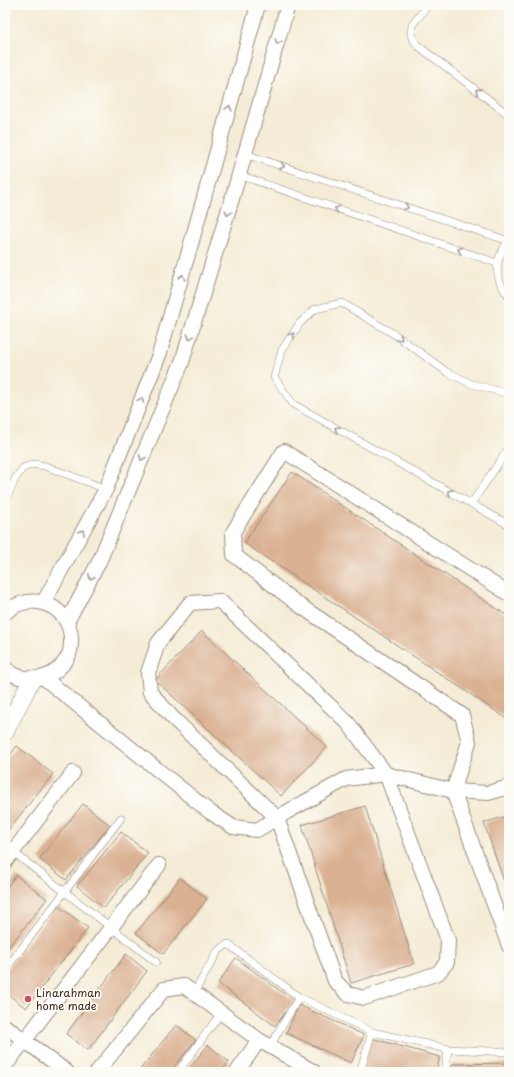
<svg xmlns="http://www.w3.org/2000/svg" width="514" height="1077" viewBox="0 0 514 1077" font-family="'Playpen Sans',sans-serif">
<rect width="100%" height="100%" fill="#fdfcf7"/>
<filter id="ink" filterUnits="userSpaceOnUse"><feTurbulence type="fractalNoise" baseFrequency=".025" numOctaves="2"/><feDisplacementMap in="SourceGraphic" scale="8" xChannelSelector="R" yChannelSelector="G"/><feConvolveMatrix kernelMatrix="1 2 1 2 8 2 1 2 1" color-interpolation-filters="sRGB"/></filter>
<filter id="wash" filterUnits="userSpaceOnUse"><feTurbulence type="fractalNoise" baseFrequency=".012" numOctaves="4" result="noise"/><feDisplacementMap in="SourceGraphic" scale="16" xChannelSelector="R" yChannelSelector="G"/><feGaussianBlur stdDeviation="0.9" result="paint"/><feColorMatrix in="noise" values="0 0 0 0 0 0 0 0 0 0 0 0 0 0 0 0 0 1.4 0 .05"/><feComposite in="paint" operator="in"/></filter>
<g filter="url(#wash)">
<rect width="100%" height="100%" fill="#f4ecd6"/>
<g id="blocks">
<path fill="#dab192" d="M292,472L509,617V720L244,543Z
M202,631L327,747L281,796L155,680Z
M17,746L53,774L5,834V762Z
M83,804L110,825L66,880L39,859Z
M365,806L414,964L351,983L302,825Z
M509,815V896L484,823Z
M121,832L148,853L104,908L77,886Z
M16,875L47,899L5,952V890Z
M180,878L207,899L163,954L136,933Z
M57,905L88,928L26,1008L5,992V972Z
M126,954L147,971L88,1050L66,1034Z
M236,958L294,1001L275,1026L218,983Z
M299,1005L364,1035L351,1063L286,1033Z
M176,1025L196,1040L170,1072H138Z
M371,1038L440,1057L436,1072H377L363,1068Z
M208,1045L229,1062L221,1072H186Z
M509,1063V1072H452V1064Z"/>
</g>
</g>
<g filter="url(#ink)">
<use href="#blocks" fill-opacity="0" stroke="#988b7a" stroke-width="1"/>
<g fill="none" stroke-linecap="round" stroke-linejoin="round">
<defs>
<path id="service" d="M428,5L412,25L411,35L417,45L509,115
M245,154L509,241
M239,175L497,263
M509,241C494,259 493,278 509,296
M509,394L472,384L447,372L397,336L342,303L315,309L300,323L282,350L274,377L293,404L509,525
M5,502L15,479L23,468L34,464L45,466L106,489
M471,504L509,448
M13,852L156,962
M5,970L121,818
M194,993L218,951L228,944L299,997L372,1032L448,1049L509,1052
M270,1046L299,997
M178,1072L221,1013
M360,1072L372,1032
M445,1072L448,1049"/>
<path id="minor" d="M509,594L284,451L233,532L234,555L299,605L462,715L469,742L453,791L509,946
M220,601L348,723L386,774L448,940L447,962L438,973L364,998L348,994L335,981L277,818L172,717L150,692L148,673L158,643L190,603Z
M43,603L106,489L159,355L191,244L258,5
M5,613C32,588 73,607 71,643C71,651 68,659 62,665C56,672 48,677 39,678C26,680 14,677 5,668
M67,622L99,562L182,362L234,192L288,5
M44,678L210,812L233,827L257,830L287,812L346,779L386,774L453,791L488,793L509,787
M5,862L73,773
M5,1026L67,1072
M5,1066L159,865
M97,1072L164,989L184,986L259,1040L314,1072
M237,1072L259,1040"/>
<path id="tertiary" d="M5,732L32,679"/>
</defs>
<use href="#service" stroke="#988b7a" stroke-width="8"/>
<use href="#minor" stroke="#988b7a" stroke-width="16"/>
<use href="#tertiary" stroke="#988b7a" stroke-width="18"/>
<use href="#service" stroke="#fff" stroke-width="7"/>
<use href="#minor" stroke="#fff" stroke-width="14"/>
<use href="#tertiary" stroke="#fff" stroke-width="17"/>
</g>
<defs><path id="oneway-chevron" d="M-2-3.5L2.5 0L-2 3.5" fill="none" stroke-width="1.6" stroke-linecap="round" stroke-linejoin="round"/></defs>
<g stroke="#a79f9a">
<use href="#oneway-chevron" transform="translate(278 42) rotate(106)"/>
<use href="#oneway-chevron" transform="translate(478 91) rotate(-143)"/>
<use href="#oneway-chevron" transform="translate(229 108) rotate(-74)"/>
<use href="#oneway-chevron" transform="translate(282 166) rotate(18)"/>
<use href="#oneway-chevron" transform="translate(406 207) rotate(18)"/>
<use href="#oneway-chevron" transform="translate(337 209) rotate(-161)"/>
<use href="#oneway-chevron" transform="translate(228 213) rotate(107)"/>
<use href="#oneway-chevron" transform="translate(460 250) rotate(-161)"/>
<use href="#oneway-chevron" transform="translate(182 277) rotate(-74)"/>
<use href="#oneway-chevron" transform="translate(292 335) rotate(-56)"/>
<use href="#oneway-chevron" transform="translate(190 337) rotate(107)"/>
<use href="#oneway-chevron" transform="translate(400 338) rotate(34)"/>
<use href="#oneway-chevron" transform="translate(141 400) rotate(-68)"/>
<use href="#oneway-chevron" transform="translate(337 429) rotate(-151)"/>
<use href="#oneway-chevron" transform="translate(142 458) rotate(113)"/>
<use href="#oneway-chevron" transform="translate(450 492) rotate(-151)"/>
<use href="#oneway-chevron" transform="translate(82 532) rotate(-61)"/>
<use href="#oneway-chevron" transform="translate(91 577) rotate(117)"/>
</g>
</g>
<circle fill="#d1495b" stroke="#fdfcf7" stroke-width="1.5" cx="28" cy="999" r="4"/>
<g text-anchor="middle" stroke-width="3.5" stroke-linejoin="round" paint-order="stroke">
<g font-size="11" fill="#3b2a1e" stroke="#fdfcf7" text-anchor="start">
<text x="36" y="997">Linarahman<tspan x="36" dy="13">home made</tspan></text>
</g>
</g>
<rect width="514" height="1077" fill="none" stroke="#fdfcf7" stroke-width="20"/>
</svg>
